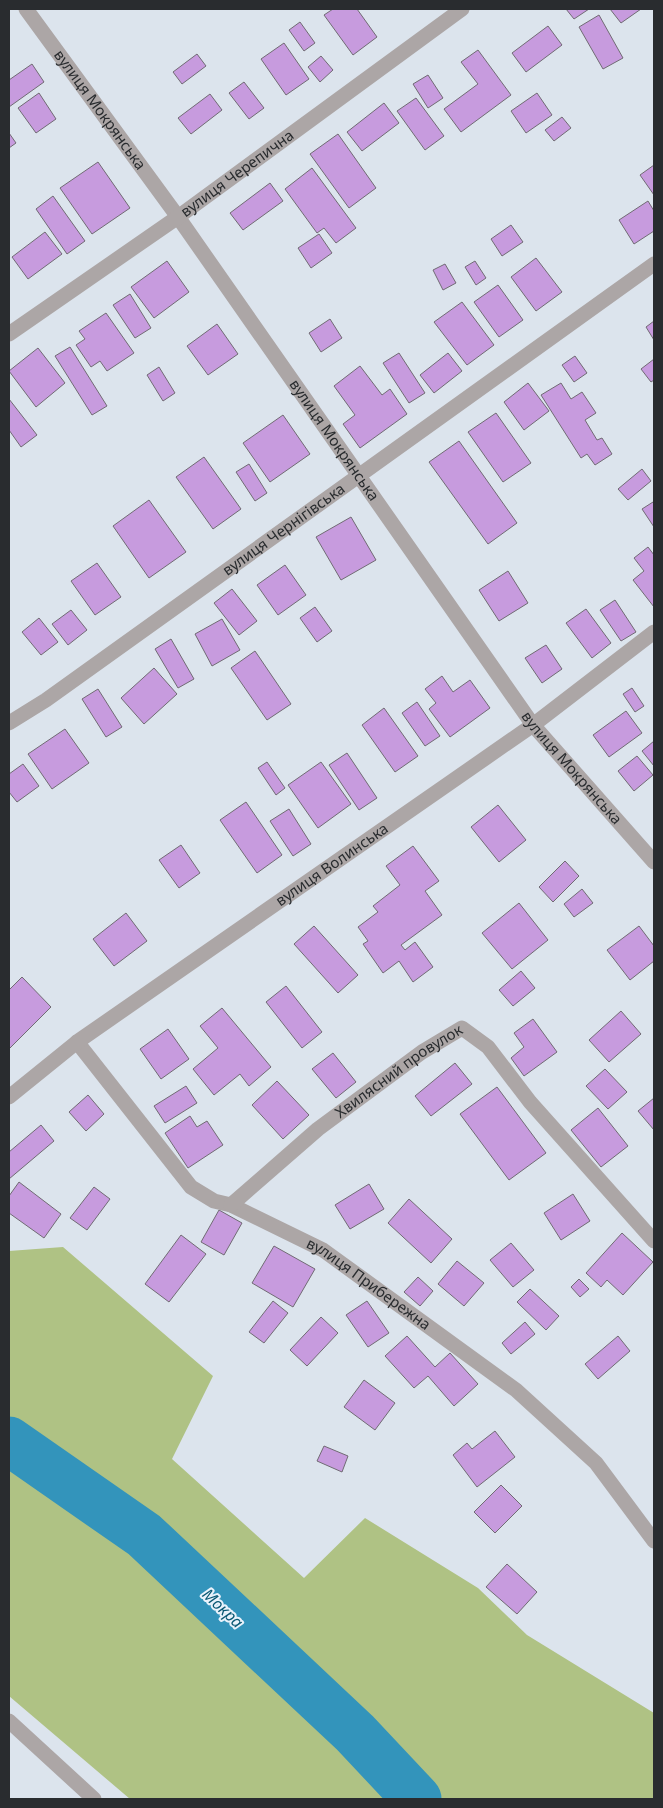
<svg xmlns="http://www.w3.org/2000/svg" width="663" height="1808" viewBox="0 0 663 1808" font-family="'Noto Sans',sans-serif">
<rect width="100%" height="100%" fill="#dce4ed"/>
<path fill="#afc284" d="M63,1247L213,1376L172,1459L304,1578L365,1518L478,1588L527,1635L654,1713V1799H130L9,1696V1251Z"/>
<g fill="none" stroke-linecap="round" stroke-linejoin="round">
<path stroke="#3394bb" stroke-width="49" d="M9,1441L144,1535L355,1733L417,1799"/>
</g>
<path fill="#c79bde" stroke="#716b74" d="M333,9H357L377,37L353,55L324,15Z
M566,9H589L574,19Z
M610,9H641L621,23Z
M599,15L623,58L603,69L579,27Z
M300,22L315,43L304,51L289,30Z
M548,26L562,45L526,72L512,53Z
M284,43L309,79L286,95L261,59Z
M478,50L511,95L461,132L444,109L478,84L461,62Z
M197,54L206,66L182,84L173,72Z
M321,56L333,70L320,82L308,67Z
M32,64L44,82L9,107V80Z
M428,75L443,98L428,108L413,84Z
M244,82L264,108L249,119L229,93Z
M39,93L56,119L36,133L18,108Z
M537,93L552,115L526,133L511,111Z
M210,94L222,110L191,134L178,118Z
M416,98L444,136L425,150L397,111Z
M384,103L399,123L362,151L347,132Z
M562,117L571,128L554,141L545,130Z
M9,133L16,143L9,148Z
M338,134L376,188L349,208L310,154Z
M98,162L130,208L92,234L60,188Z
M654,165V195L640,175Z
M312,168L356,228L336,243L324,228L317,233L285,189Z
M270,183L283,201L243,230L230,213Z
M53,196L85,241L67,254L36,209Z
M648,201L654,211V231L634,244L619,220Z
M511,225L523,242L502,256L491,239Z
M45,232L62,254L28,279L12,257Z
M319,234L332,253L311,268L298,248Z
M536,258L562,292L536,311L511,277Z
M167,261L189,292L154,318L131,287Z
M475,261L486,278L476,285L465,267Z
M445,264L456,283L443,290L433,270Z
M498,285L523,320L499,337L474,302Z
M130,294L151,328L135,338L113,305Z
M462,302L494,345L467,365L434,322Z
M106,313L134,353L107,371L100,361L91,367L76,345L85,339L79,331Z
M330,319L342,338L321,352L309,333Z
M654,321V340L646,327Z
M217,324L238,354L208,375L187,346Z
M70,347L107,406L92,415L55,356Z
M38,348L65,383L36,407L9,371Z
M399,353L425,393L409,403L383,363Z
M448,353L462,371L434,393L420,375Z
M575,356L587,373L574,382L562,365Z
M654,359V380L651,382L641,369Z
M360,366L382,395L390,389L407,414L360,448L343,424L355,415L334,386Z
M159,367L175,393L163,401L147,375Z
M528,383L549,411L524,430L504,402Z
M561,383L571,399L582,392L596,413L585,420L597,440L602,438L612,454L595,465L587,454L581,458L541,395Z
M9,399L37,435L21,447L9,430Z
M496,413L531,463L503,482L468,432Z
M283,415L310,454L270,482L243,443Z
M459,441L517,523L488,544L429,462Z
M204,457L241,509L213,529L176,477Z
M249,464L267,493L255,501L236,472Z
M642,469L651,481L628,500L618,489Z
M149,500L186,552L149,578L113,526Z
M653,502L654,504V527L642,509Z
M351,517L376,560L341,580L316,537Z
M648,547L654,555V607L633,580L644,571L634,558Z
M97,563L121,597L95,615L71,581Z
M285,565L306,595L278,615L257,585Z
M508,571L528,603L499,621L479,590Z
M232,589L257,621L239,635L214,603Z
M615,600L636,632L621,641L600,610Z
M315,607L332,631L317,642L300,618Z
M586,609L611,643L592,658L566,623Z
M71,610L87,630L68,645L52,624Z
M39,618L58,642L41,655L22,632Z
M222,619L240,650L212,666L195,634Z
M171,639L194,679L178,688L155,649Z
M546,645L562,669L542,683L525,658Z
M255,651L291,704L267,720L231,668Z
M154,668L177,694L144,724L121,698Z
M442,676L453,692L470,680L490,708L450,737L429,709L436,703L425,689Z
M632,688L644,706L635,712L623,694Z
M98,689L122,727L106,737L82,699Z
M417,702L440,736L425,746L402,713Z
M384,708L418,756L395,772L362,725Z
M626,711L642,733L609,757L593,735Z
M65,729L89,763L52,789L28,754Z
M654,741V766L642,751Z
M347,753L377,798L359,810L329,765Z
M637,756L653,775L634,791L618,771Z
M267,762L285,788L276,795L258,768Z
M321,762L351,804L318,828L288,785Z
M23,764L39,786L17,802L9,792V774Z
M246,802L282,855L257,873L220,820Z
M498,805L526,840L499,862L471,827Z
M289,809L311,844L293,856L270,821Z
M181,845L200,873L179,888L159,860Z
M413,846L439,881L425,891L442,915L401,945L405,950L415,942L433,967L413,982L399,961L383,973L363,944L368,941L358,927L378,912L373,906L400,885L386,866Z
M565,861L579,876L553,902L539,887Z
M582,889L593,903L574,917L564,904Z
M519,903L548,940L512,969L482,933Z
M126,913L147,941L114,966L93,939Z
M314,926L358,975L338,993L294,944Z
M639,926L654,946V961L630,980L607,950Z
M521,971L535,988L513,1006L499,990Z
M22,977L51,1007L9,1049V990Z
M286,986L322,1032L302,1048L266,1002Z
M222,1008L271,1067L249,1086L240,1074L214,1095L193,1069L218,1048L200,1026Z
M621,1011L641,1034L609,1062L589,1040Z
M533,1019L557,1052L524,1076L511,1058L524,1047L514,1033Z
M168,1029L189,1059L161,1079L140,1049Z
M333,1053L356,1082L336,1098L312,1069Z
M455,1063L472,1084L431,1116L415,1096Z
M605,1069L627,1092L608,1109L586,1086Z
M277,1081L309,1115L283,1139L252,1105Z
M186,1086L197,1103L165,1123L154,1106Z
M497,1087L546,1153L509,1180L460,1114Z
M88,1095L104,1114L86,1131L69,1112Z
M654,1098V1130L638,1111Z
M598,1108L628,1146L601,1167L571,1130Z
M190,1116L197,1127L207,1121L223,1145L188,1168L165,1133Z
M41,1125L54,1141L9,1179V1152Z
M19,1182L61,1214L44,1238L9,1213V1196Z
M369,1184L384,1209L350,1229L335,1205Z
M94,1187L110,1199L87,1230L70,1218Z
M573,1194L590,1221L561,1240L544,1213Z
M409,1199L452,1239L431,1263L388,1223Z
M219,1210L242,1223L224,1255L201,1242Z
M622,1233L653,1262L623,1295L607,1280L601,1287L586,1273Z
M181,1235L206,1254L169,1302L145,1284Z
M511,1243L534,1270L513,1287L490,1260Z
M274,1246L315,1269L293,1307L252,1283Z
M457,1261L484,1283L464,1306L438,1284Z
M418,1277L433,1291L420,1306L404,1292Z
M579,1279L589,1289L580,1297L571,1287Z
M530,1289L559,1316L546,1330L517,1302Z
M273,1301L288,1313L264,1343L249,1332Z
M367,1301L389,1333L368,1347L346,1315Z
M321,1317L338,1333L307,1366L290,1350Z
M525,1322L535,1334L511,1354L502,1343Z
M407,1336L435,1367L450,1353L478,1384L454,1406L428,1376L414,1388L385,1356Z
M618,1336L630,1351L598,1379L585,1364Z
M364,1380L395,1403L375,1430L344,1407Z
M495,1431L515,1457L477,1487L453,1455L467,1443L472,1449Z
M324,1446L348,1456L342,1472L317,1461Z
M501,1485L522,1506L495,1533L474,1512Z
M507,1564L537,1592L517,1614L486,1587Z"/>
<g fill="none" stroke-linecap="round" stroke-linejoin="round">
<g stroke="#aca6a6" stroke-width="15">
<path id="s1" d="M26,9L178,217L533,725L654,862"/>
<path id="s2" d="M9,334L178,217L462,9"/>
<path id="s3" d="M9,723L46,700L654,264"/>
<path id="s4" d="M77,1042L191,1187L214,1201L231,1205L323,1250L516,1390L596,1463L654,1541"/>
<path id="s5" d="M9,1097L77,1042L533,725L654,632"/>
<path id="s6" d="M231,1205L318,1129L422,1052L462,1028L488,1047L530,1102L654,1241"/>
<path d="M9,1721L94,1799"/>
</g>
</g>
<g text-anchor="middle" stroke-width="4" stroke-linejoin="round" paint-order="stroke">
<g font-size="15" fill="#292c2f" stroke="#e9f2fb">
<text dy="5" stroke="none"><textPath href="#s1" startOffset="125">вулиця Мокрянська</textPath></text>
<text dy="5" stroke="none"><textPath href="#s2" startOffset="279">вулиця Черепична</textPath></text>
<text dy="5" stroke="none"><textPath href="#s1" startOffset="530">вулиця Мокрянська</textPath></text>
<text dy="5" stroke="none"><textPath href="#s3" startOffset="336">вулиця Чернігівська</textPath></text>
<text dy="5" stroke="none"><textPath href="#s1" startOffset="935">вулиця Мокрянська</textPath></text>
<text dy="5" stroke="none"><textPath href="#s5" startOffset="398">вулиця Волинська</textPath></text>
<text dy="5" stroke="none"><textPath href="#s6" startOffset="215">Хвилясний провулок</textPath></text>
<text dy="5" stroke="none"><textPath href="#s4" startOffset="388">вулиця Прибережна</textPath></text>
</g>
<g font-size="16" font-style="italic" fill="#0a5873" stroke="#e9f2fb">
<text transform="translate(223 1608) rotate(43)" y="6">Мокра</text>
</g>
</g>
<rect width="663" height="1808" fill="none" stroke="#292c2f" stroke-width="20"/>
</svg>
